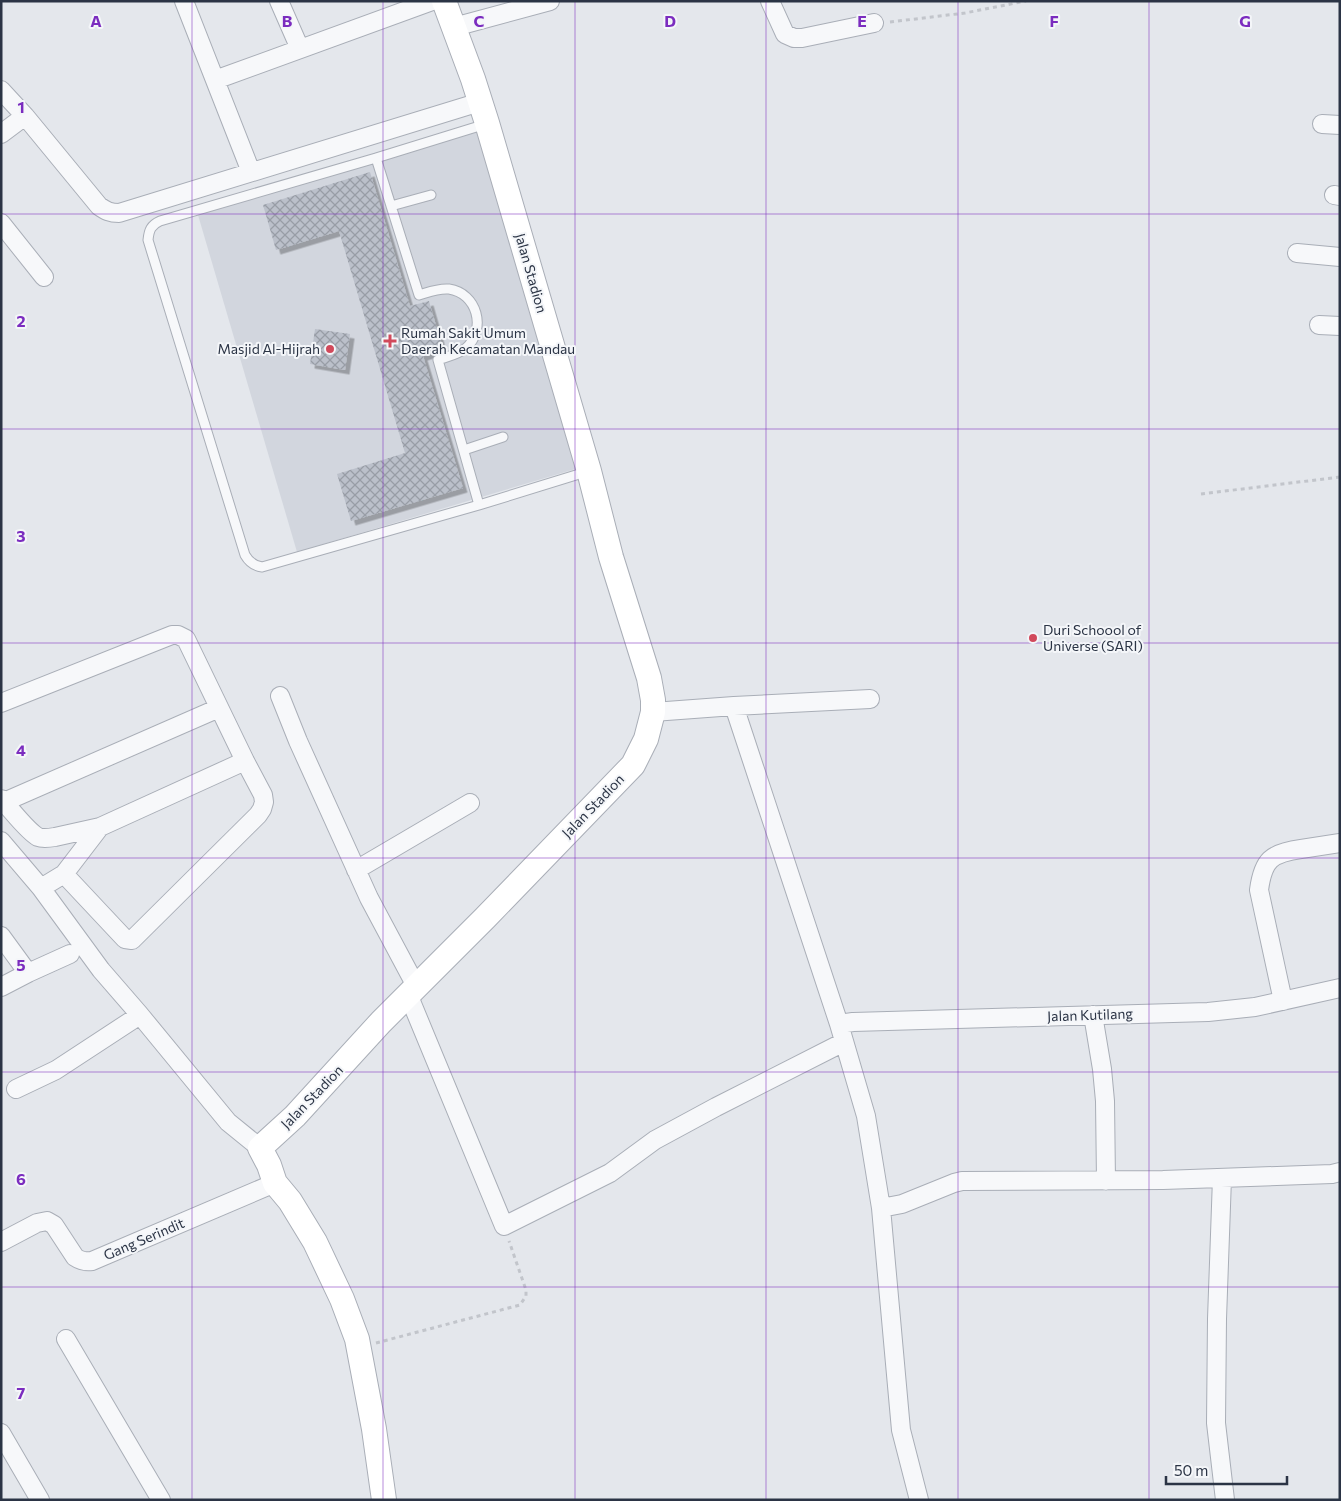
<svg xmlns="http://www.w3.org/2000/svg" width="1341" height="1501" viewBox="0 0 1341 1501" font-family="Commissioner,sans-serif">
<defs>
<pattern id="building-cross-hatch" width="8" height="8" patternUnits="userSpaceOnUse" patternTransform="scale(1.25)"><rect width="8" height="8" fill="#bbc0ca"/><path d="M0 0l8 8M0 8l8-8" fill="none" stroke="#989da6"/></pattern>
<filter id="shadow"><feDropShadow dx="4.5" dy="4.5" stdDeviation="0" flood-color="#0004"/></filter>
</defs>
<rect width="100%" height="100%" fill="#e4e7ec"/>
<path fill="#d2d6de" d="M482,130L582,467L297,552L198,215Z"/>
<path fill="url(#building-cross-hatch)" filter="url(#shadow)" d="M370,172L410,306L429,301L443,350L423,356L463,488L351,521L337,474L405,453L339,231L276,250L263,205Z
M315,329L350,334L345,370L310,364Z"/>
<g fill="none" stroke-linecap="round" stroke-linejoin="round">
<defs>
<path id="lane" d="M486,124L376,158L419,295C429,292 438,288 449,289C477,293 487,329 466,348C459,354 446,357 438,360L479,505L589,471
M376,158L160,221C151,225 149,230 148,240L245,555C249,562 254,566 262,567L479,505
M391,206L431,195
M464,450L503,437"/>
<path id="street" d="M184,1L251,172
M279,1L300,49
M770,1L785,34L794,38H802L874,23
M454,27L550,1
M215,80L432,1
M1,90L25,116L99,206C106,211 110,213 119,213L480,102
M1322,124L1340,125
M1,134L25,116
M1334,195L1340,196
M1,223L44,277
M1297,253L1340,257
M1319,325L1340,326
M280,696L298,741L369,898L416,986
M1,703L172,635H178L186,639L245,761L263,795L264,802L262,809L258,815L132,940L125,939L64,874
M734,706L839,1024L866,1116L881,1208L901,1430L919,1500
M653,712L734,706L870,699
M1,799C11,809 27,831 38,837C43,839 49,838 55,837L100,827
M4,802L219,708
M1,841L41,888L101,970L140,1015L228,1122L260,1148
M356,870L470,803
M41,888L64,874L100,827L245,761
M1,936L28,973L1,987
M28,973L70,954
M408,994L504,1226L610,1173L655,1140L716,1107L844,1042
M1283,1001L1259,890C1263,860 1271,853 1301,849C1314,847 1327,845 1340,843
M1093,1015L1102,1069L1105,1101L1106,1181
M839,1024L853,1022L1208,1012L1255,1007L1340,988
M16,1089L56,1070L140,1015
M1222,1178L1217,1319L1216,1423L1225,1500
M881,1208L902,1204L954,1183L962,1181L1163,1180L1332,1174L1340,1172
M1,1242L37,1223L47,1221L54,1225L75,1257C81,1261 85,1262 92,1261L275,1183
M66,1339L161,1500
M1,1433L40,1500"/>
<path id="secondary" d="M384,1500L374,1429L357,1339L342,1299L315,1242L290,1201L275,1183L269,1165L260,1148L295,1116L381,1022L485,918L633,765L646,739L653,712V700L649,678L611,557L589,471L487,123L473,79L444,1"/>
</defs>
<use href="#lane" stroke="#a9aeb7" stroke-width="11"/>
<use href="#street" stroke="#a9aeb7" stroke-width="20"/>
<use href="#secondary" stroke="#a9aeb7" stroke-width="26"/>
<path stroke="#c2c5cb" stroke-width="3" stroke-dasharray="4 4" stroke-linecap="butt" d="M890,22L965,13L1026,1
M1201,494L1340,477
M376,1343L520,1305L526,1296V1290L509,1241"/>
<use href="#lane" stroke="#f7f8fa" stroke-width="9"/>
<use href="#street" stroke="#f7f8fa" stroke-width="18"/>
<use href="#secondary" stroke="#fff" stroke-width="24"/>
</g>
<path fill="none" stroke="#7b2cbf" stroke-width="1" stroke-opacity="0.55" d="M192,1V1500M383,1V1500M575,1V1500M766,1V1500M958,1V1500M1149,1V1500M1,214H1340M1,429H1340M1,643H1340M1,858H1340M1,1072H1340M1,1287H1340"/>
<g fill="#d1495b" stroke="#f4f6f9" stroke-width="2">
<path d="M387.5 333.5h5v5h5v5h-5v5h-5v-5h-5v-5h5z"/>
<circle cx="330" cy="349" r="5"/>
<circle cx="1033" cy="638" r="5"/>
</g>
<g text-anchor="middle" stroke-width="4" stroke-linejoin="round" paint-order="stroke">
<g font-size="14" fill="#2b3445" stroke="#f4f6f9">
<text transform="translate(531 273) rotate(74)" y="5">Jalan Stadion</text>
<text transform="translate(593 806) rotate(-46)" y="5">Jalan Stadion</text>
<text transform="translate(1090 1015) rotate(-2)" y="5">Jalan Kutilang</text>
<text transform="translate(312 1097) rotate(-46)" y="5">Jalan Stadion</text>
<text transform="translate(144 1239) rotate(-23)" y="5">Gang Serindit</text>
</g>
<g font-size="14" fill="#2b3445" stroke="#f4f6f9" text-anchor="start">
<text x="401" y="338">Rumah Sakit Umum<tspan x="401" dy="16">Daerah Kecamatan Mandau</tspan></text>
<text x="320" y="354" text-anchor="end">Masjid Al-Hijrah</text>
<text x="1043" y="635">Duri Schoool of<tspan x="1043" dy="16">Universe (SARI)</tspan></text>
</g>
</g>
<g font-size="16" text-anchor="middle" font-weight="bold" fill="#7b2cbf" stroke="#f4f6f9" stroke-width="4" stroke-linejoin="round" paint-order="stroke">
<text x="96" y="27">A</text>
<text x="287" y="27">B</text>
<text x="479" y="27">C</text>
<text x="670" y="27">D</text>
<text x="862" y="27">E</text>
<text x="1054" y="27">F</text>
<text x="1245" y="27">G</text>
<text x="21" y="113">1</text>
<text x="21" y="327">2</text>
<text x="21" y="542">3</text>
<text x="21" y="756">4</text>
<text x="21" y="971">5</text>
<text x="21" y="1185">6</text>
<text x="21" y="1399">7</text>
</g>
<rect width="1341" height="1501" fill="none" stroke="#2b3445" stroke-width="5"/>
<path d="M1166 1476v8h121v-8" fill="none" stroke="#2b3445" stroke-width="2.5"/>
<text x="1174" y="1476" font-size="15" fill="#2b3445" stroke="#f4f6f9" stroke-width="4" paint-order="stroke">50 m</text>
</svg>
